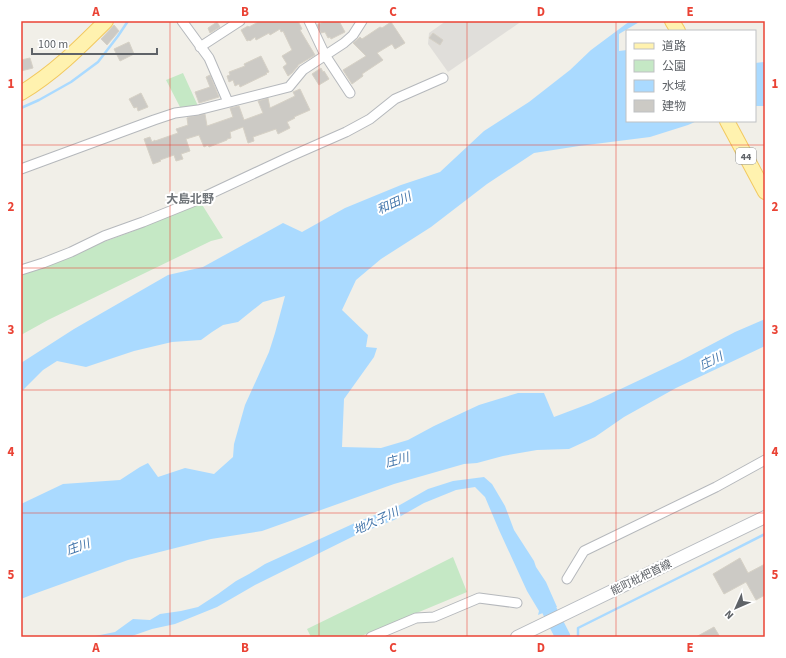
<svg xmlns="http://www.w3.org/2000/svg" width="786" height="658" viewBox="0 0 786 658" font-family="'Source Sans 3','Noto Sans JP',sans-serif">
<rect width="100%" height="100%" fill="#f1efe8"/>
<path fill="#e0deda" d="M446,21H522L448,72L428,44L429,33Z"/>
<path fill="#c5e8c5" d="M183,73L198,106L180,107L166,80Z
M201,203L223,238L211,241L48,320L21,335V272L131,232Z
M453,557L467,592L359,637H311L307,629L397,585Z"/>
<path fill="#aadaff" d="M630,21H641L619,34V51L627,50V121H697L688,125L650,137L579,146L534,153L487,184L431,227L381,259L356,280L342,310L368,335L366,347L377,348L374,357L344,399L342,447L381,448L408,440L434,426L479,405L518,393H544L554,417L591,403L680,361L735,332L765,319V346L676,388L624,417L595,437L569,449L537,450L503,456L477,463L464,464L394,484L262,531L211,539L128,560L31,595L21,599V504L63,484L120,480L140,467L148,463L158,477L185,468L214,474L233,457L234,444L245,405L269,352L275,333L285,296L263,302L238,322L223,325L212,332L201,340L172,342L134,351L86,367L57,361L43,370L21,392V363L74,329L168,275L203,267L283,223L302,232L345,208L401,185L440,172L484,131L529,102L570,70L591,50Z
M765,62V106H755V63Z
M484,477L492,484L505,506L514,530L534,561L536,567L546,582L557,607L538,615L539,611L527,591L499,530L485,497L475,487L456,490L424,503L394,520L358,534L255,585L217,607L175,624L152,629L129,637H90L115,632L133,619L150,620L160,614L181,611L198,607L218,594L236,581L249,574L265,564L357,522L398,506L428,489L453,481Z"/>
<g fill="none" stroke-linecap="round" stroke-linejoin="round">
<path stroke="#aadaff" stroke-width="2.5" d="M21,108L39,100L71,82L98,62L118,36L128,21
M578,637V628L704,565L765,534"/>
<path stroke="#aadaff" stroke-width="15" d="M540,592L563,637"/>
</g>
<path fill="#cccac5" stroke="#d6d1c6" d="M260,21H298L302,29L300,30L315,55L298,65V66L292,73L288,76L283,67L287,64L282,56L292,50L283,31L281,32L280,29L270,35L269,33L256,40L255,37L250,41L249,40L247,41L241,30L248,26L249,27Z
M325,21H339L345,32L331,39L330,37L328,38L325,32L321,33L317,25Z
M217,22L220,27L210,33L208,28Z
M391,22L405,43L395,49L392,44L377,53L383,60L362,74L363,76L352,84L343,70L366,56L353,43L360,37L362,39L380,27L382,28Z
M114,25L119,31L107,45L101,39Z
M433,33L443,40L440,45L429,38Z
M129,42L134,54L120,61L114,49Z
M261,56L269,72L266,73L267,74L240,87L239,84L235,86L233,80L229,82L227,76L230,75L229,72L245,66L244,64Z
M30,58L33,68L21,71V60Z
M321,68L323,72L324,71L329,79L319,85L312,74Z
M210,75L219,97L199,103L195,92L210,87L206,77Z
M300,89L310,110L294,117L295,118L287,122L290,128L278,134L276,129L253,137L254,141L248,143L243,127L230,132L231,138L227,139V140L209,147L208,145L204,147L199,135L186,139L190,151L181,154L183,159L176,161L174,155L160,160L161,161L153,164L144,139L150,137L152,142L155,140V141L178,133L176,129L188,125L187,118L189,117L205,114L207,126L233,117L230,108L239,106L244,120L263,113L258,101L268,98L270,108L295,96L293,92Z
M141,93L148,107L138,111L137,107L134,108L129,99Z
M740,558L748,573L765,564V595L756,600L746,582L724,594L713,574Z
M714,627L720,637H696Z"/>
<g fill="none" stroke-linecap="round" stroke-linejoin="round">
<defs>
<path id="minor" d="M182,21L209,58L228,102
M309,21L325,55L350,93
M200,47L240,21
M21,169L154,120L175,113L198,110L289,87L303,70L344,43L353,35L362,21
M21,270L43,263L71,252L104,236L143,222L195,201L289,157L346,132L370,119L395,99L443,78
M567,579L584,551L716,487L765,460
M371,637L416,618L434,617L479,598L517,603"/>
<path id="secondary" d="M517,637L765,517"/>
<path id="primary" d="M672,21L678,31
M21,93C54,73 79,48 106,21
M727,121L765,192"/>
</defs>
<use href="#minor" stroke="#b5b8bc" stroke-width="11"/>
<use href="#secondary" stroke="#b6babf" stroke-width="14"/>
<use href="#primary" stroke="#f2c960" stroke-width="16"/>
<use href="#minor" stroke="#fff" stroke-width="9"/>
<use href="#secondary" stroke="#fff" stroke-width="12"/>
<use href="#primary" stroke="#fff2af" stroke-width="14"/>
</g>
<path fill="none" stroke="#ea4335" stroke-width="1" stroke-opacity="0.55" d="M170,21V637M319,21V637M467,21V637M616,21V637M21,145H765M21,268H765M21,390H765M21,513H765"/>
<g text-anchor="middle" stroke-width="4" stroke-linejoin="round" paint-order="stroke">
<rect fill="#fff" stroke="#8f9295" stroke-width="1" x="736" y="148" width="20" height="16" rx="3"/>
<g font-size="10" font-weight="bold" fill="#5f6368">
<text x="746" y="160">44</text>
</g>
<g font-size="11" fill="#5f6368" stroke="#fff">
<text transform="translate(641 577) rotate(-26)" y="4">能町枇杷首線</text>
</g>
<g font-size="12" font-weight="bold" fill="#70757a" stroke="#fff">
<text x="190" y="203">大島北野</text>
</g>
<g font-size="12" font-style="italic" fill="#4174aa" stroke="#fff">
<text transform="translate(394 203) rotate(-24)" y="4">和田川</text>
<text transform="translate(711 361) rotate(-26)" y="4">庄川</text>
<text transform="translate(397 460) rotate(-15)" y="4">庄川</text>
<text transform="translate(376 521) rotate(-25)" y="4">地久子川</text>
<text transform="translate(78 547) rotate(-20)" y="4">庄川</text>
</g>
</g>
<rect width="786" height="658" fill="none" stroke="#ffffff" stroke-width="44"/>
<rect x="626" y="30" width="130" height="92" fill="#ffffff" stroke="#bfc1c3"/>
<rect x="634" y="43" width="20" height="6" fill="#fff2af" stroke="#bfc1c3"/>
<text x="662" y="50" font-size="12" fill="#5f6368">道路</text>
<rect x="634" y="60" width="20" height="12" fill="#c5e8c5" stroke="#bfc1c3"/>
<text x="662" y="70" font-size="12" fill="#5f6368">公園</text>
<rect x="634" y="80" width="20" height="12" fill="#aadaff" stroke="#bfc1c3"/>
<text x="662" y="90" font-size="12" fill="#5f6368">水域</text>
<rect x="634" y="100" width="20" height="12" fill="#cccac5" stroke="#bfc1c3"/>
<text x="662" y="110" font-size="12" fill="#5f6368">建物</text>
<g transform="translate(736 608) rotate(225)" stroke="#ffffff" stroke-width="3" paint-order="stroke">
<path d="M0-3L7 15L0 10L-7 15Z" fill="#5f6368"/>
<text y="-6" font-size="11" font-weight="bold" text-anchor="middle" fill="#5f6368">N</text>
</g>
<path d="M32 48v6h125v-6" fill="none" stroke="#5f6368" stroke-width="2"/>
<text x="38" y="48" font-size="12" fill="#5f6368" stroke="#ffffff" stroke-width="3" paint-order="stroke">100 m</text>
<rect x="22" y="22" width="742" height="614" fill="none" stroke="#ea4335" stroke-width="1.5"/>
<g font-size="13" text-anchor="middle" font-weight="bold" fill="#ea4335">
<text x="96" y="16">A</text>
<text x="245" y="16">B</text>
<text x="393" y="16">C</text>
<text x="541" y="16">D</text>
<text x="690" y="16">E</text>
<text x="11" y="88">1</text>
<text x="775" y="88">1</text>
<text x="11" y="211">2</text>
<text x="775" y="211">2</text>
<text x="11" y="334">3</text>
<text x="775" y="334">3</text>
<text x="11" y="456">4</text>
<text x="775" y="456">4</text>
<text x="11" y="579">5</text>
<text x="775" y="579">5</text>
<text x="96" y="652">A</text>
<text x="245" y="652">B</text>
<text x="393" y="652">C</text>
<text x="541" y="652">D</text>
<text x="690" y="652">E</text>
</g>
</svg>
